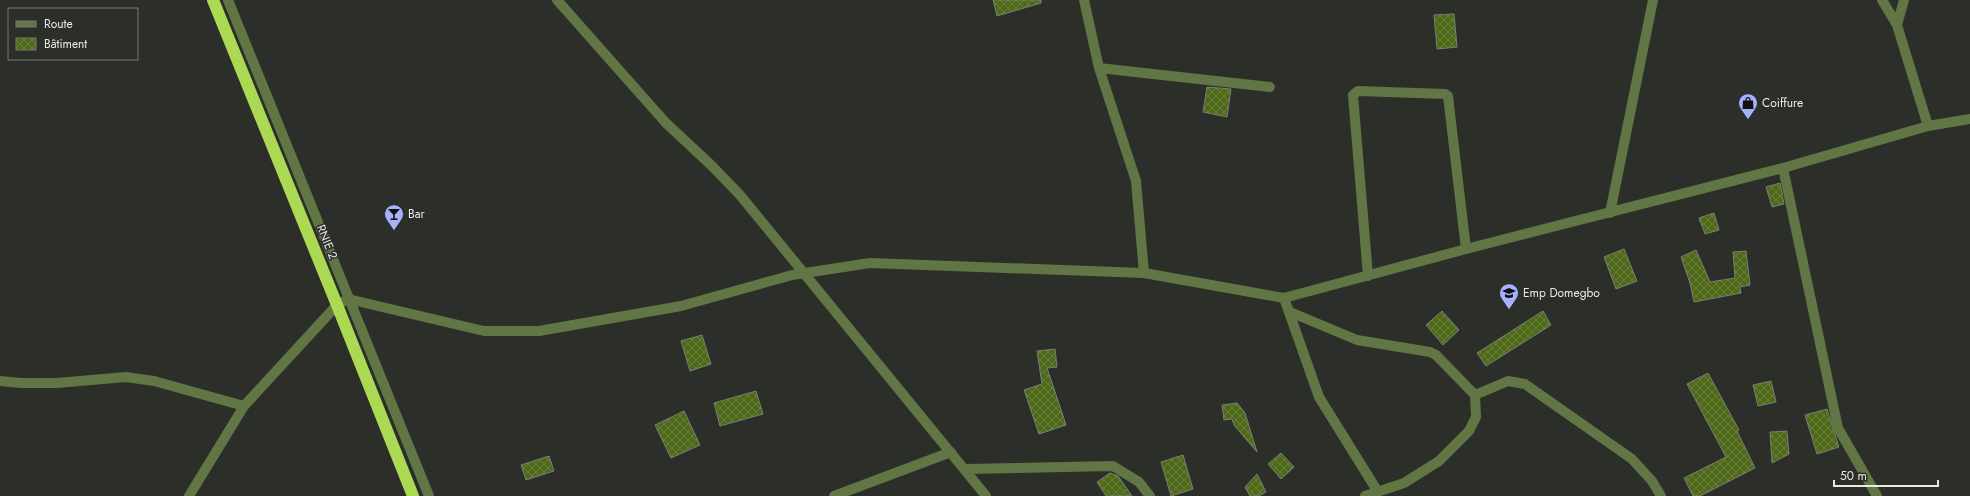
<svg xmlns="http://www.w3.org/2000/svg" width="1970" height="496" viewBox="0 0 1970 496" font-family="Jost,sans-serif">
<defs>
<pattern id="building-cross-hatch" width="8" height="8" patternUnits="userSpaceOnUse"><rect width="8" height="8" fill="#4f691b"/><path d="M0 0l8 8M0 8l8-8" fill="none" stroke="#687f3c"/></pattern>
</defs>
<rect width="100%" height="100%" fill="#2c2e29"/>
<path fill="url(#building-cross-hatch)" stroke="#7c7e79" d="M993,0H1041V3L997,16Z
M1454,14L1457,47L1437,49L1434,15Z
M1207,87L1231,89L1227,117L1203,112Z
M1780,183L1784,204L1772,207L1766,187Z
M1714,213L1719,230L1705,234L1699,218Z
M1624,249L1637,281L1616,289L1604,257Z
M1696,250L1710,282L1735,278L1733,252L1746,251L1750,285L1740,287L1741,293L1694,302L1690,283L1681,257Z
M1442,311L1459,330L1443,345L1426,325Z
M1543,311L1551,325L1486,366L1477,353Z
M702,335L711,364L690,371L681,341Z
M1055,349L1057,367L1047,368L1066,425L1039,434L1024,390L1042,384L1037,351Z
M1708,373L1739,430L1737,431L1755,468L1700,496H1693L1684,478L1726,457L1687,384Z
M1771,381L1776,402L1758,406L1753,385Z
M756,391L763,414L720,426L714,403Z
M1237,403L1245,413L1257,452L1234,425L1232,419L1224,420L1222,405Z
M1827,409L1839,447L1817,454L1805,415Z
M684,411L700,445L671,458L655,425Z
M1787,431L1789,454L1772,463L1770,432Z
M1281,453L1294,467L1281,479L1268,464Z
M1183,455L1193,489L1171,496L1161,462Z
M549,456L554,471L526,480L521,465Z
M1110,473L1118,476L1132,496H1106L1097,482Z
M1257,474L1266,492L1259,496H1250L1245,487Z"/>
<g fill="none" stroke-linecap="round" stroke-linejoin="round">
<path stroke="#627544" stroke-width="10" d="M228,0L429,496
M557,0L666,123L711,165L740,195L986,496
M1084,0L1099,68L1136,181L1144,273
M1882,0L1897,25L1928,126
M1897,25L1904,0
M1099,68L1270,87
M1783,168L1838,428L1877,496
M1610,213L1653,0
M1368,276L1353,95L1358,91L1445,94L1448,96L1466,249
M1284,298L1319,397L1378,492
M1290,312L1357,340L1430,352L1436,355L1475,395L1476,417L1469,431L1439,461L1404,483L1365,496
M0,381L21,383H57L126,377L154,381L244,406
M1475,395L1508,381L1525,384L1632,459L1652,481L1661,496
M965,469L1113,466L1139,482L1150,496
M189,496L244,406L337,305L348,299L484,331H539L681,306L792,275L870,263L1144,273L1284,298L1466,249L1783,168L1928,126L1970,119
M834,496L951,452"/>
<path stroke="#abd954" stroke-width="12" d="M213,0L337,305L413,496"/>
</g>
<defs>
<symbol id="shop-pin" viewBox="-11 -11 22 30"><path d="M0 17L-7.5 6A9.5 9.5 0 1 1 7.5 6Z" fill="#a5b1fc" stroke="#2c2e29"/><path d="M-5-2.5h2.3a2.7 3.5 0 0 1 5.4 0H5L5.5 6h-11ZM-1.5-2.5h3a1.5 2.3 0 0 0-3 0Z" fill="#111"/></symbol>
<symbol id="bar-pin" viewBox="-11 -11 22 30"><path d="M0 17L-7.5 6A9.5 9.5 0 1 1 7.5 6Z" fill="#a5b1fc" stroke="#2c2e29"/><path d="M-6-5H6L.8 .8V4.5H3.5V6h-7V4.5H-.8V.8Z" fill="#111"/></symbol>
<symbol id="school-pin" viewBox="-11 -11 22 30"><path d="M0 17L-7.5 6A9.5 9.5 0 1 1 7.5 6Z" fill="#a5b1fc" stroke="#2c2e29"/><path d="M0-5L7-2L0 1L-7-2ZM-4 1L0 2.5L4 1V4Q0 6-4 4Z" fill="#111"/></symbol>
</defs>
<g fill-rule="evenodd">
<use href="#shop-pin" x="1737" y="92" width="22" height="30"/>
<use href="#bar-pin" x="383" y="203" width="22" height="30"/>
<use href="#school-pin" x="1498" y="282" width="22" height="30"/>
</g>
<g text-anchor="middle" stroke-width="3" stroke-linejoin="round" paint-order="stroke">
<g font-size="12" fill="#e9eae7" stroke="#2c2e29" text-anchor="start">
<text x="1762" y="107">Coiffure</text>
<text x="408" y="218">Bar</text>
<text x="1523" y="297">Emp Domegbo</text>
</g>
<g font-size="12" fill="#e9eae7" stroke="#2c2e29">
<text transform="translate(327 242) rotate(68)" y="4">RNIE 2</text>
</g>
</g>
<rect x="8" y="8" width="130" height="52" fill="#2c2e29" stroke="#787975"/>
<rect x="16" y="21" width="20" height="6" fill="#627544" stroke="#787975"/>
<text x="44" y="28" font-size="12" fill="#e9eae7">Route</text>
<rect x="16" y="38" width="20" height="12" fill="url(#building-cross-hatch)" stroke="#787975"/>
<text x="44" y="48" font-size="12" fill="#e9eae7">Bâtiment</text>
<path d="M1834 480v6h104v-6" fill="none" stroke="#e9eae7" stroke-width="2"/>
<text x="1840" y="480" font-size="12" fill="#e9eae7" stroke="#2c2e29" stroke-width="3" paint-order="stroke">50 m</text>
</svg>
